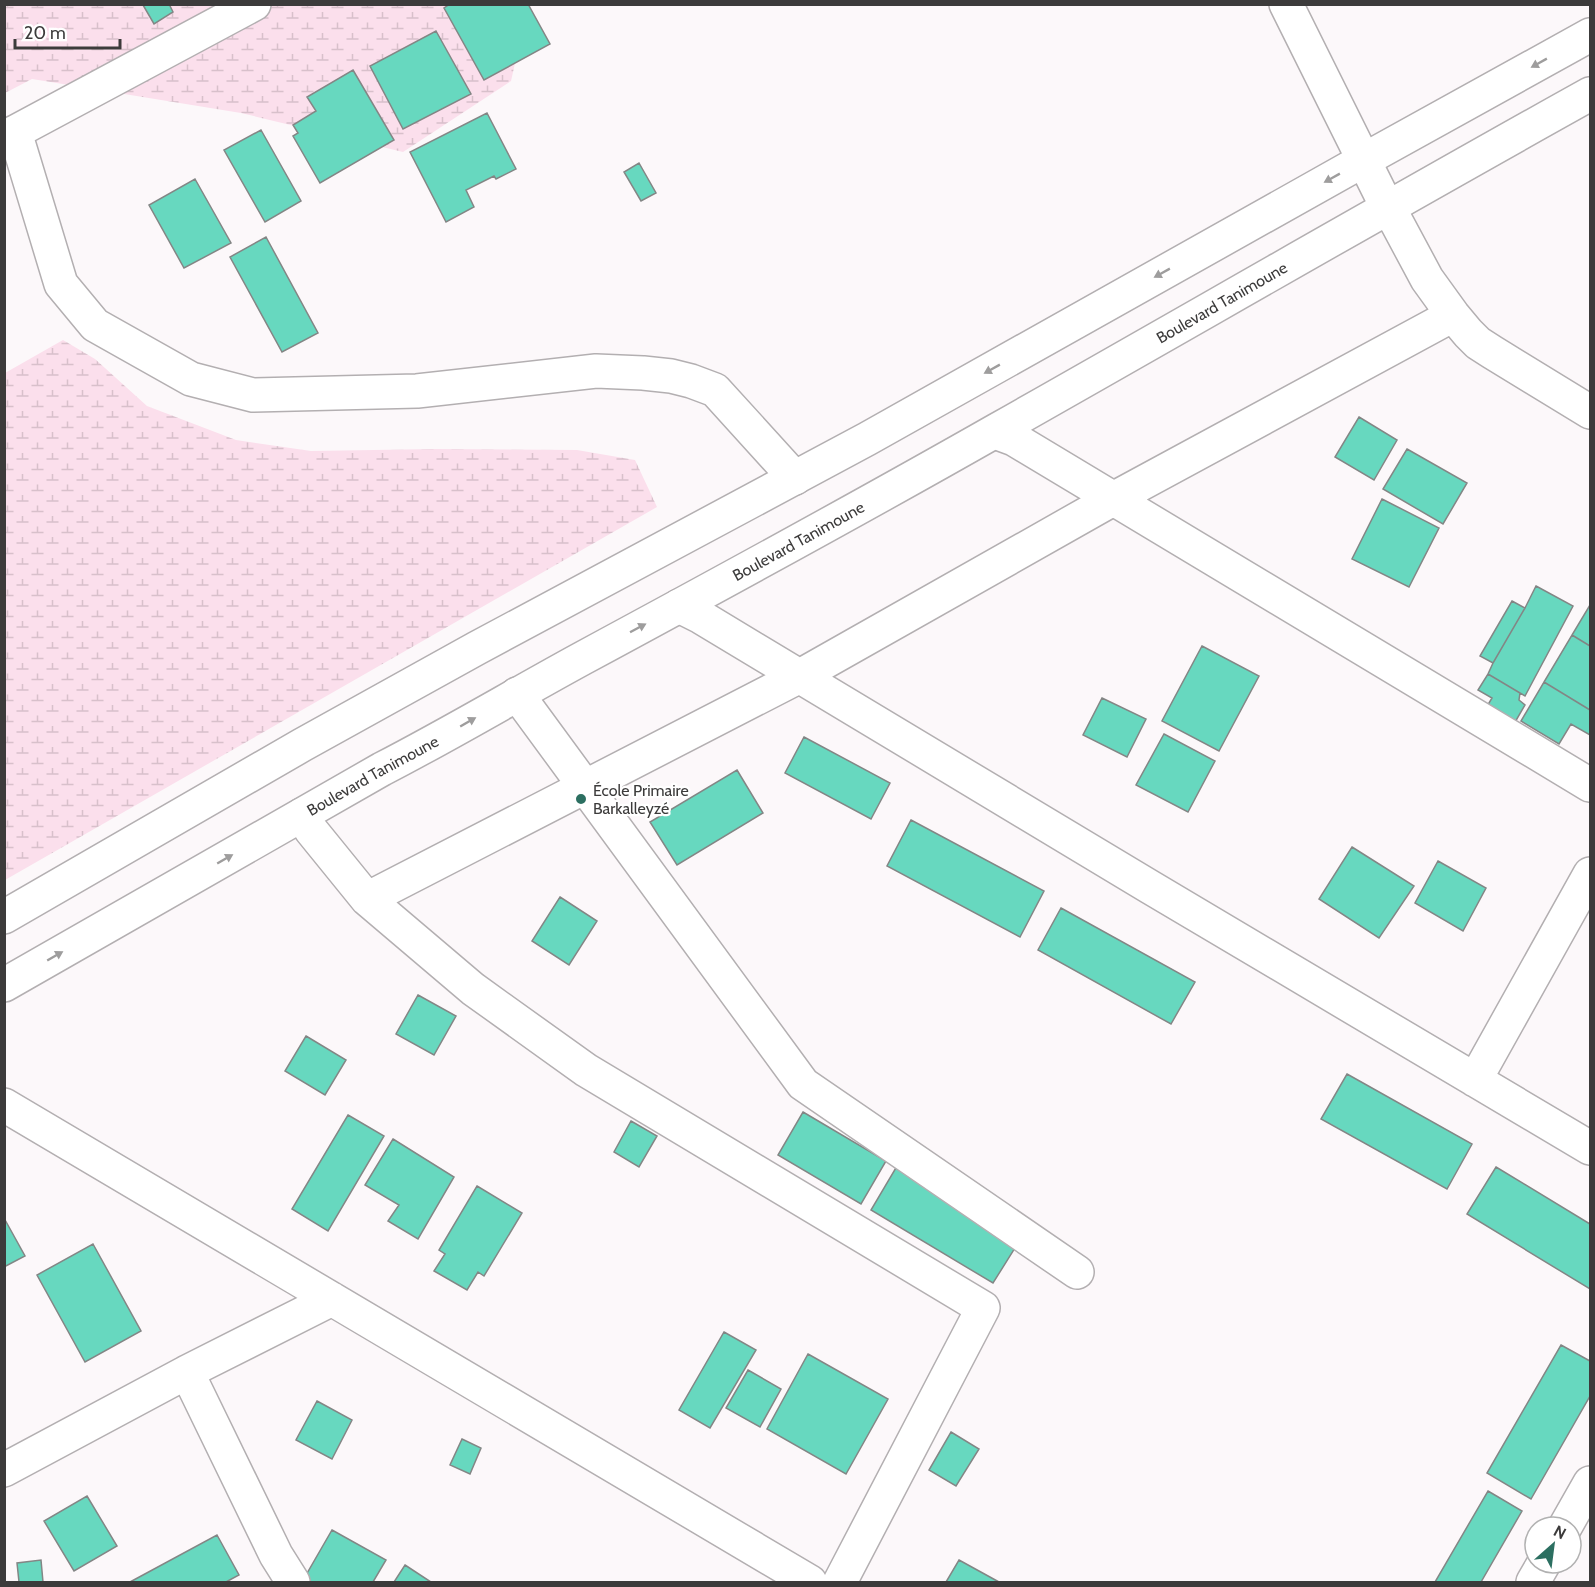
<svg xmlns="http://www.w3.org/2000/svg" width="1595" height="1587" viewBox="0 0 1595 1587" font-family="Cabin,sans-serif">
<defs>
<pattern id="wetland-marsh" width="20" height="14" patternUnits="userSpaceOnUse" patternTransform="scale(1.5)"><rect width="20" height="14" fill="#fbdfec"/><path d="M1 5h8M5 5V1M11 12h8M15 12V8" fill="none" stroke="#d8c0cb"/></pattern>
</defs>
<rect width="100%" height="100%" fill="#fcf8fa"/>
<path fill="url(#wetland-marsh)" d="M516,4L525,19L511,81L403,152L241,113L32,79L5,93V5Z
M63,340L95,359L147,406L236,440L311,451L436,449L577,450L635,460L657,507L5,880V373Z"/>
<path fill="#67d8bf" stroke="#838685" stroke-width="1.5" d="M145,4H169L173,12L154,24L143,5Z
M450,4H528L550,44L484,80L444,8Z
M436,31L471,94L403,129L370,66Z
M353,70L394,140L320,183L293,136L298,133L293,125L316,111L307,97Z
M487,113L516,169L496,179L494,176L466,190L474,207L446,222L410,152Z
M261,130L301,201L265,222L224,150Z
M639,163L656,193L641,201L624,172Z
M195,179L231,243L184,268L149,205Z
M266,237L318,333L282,352L230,257Z
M1359,417L1397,440L1374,480L1335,457Z
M1407,449L1467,483L1443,524L1383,489Z
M1382,499L1439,528L1409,587L1352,559Z
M1536,586L1573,606L1525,696L1488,674L1493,663L1525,608Z
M1512,601L1525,608L1493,663L1480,656Z
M1590,605V646L1572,635Z
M1572,635L1590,646V710L1544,682Z
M1202,646L1259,676L1219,751L1162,721Z
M1488,674L1520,693L1519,700L1525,705L1514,724L1486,708L1492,698L1478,690Z
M1544,682L1590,710V735L1571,724L1559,744L1521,721Z
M1102,698L1146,719L1127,757L1083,735Z
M1164,734L1215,761L1188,812L1136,785Z
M804,737L890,783L871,819L785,773Z
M737,770L763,813L677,865L650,822Z
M911,820L1044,891L1020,937L887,866Z
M1352,847L1414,886L1379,938L1319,899Z
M1438,861L1486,888L1463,931L1415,903Z
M560,897L597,921L569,965L532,941Z
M1061,908L1195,982L1171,1024L1038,950Z
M418,995L456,1016L434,1055L396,1034Z
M306,1036L346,1060L325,1095L285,1071Z
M1347,1074L1472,1144L1447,1189L1321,1119Z
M803,1112L886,1161L861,1204L778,1155Z
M348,1115L384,1136L328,1231L292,1209Z
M631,1121L657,1136L639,1167L614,1152Z
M393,1139L454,1177L418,1239L388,1221L399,1205L365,1185Z
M897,1166L1020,1240L993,1283L871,1210Z
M1496,1167L1590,1224V1289L1467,1214Z
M477,1186L522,1213L484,1276L478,1272L467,1290L434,1271L445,1254L439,1250Z
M4,1218L25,1256L4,1267Z
M93,1244L141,1331L85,1362L37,1275Z
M724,1332L756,1350L710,1428L679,1410Z
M1561,1345L1590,1361V1396L1531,1499L1487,1473Z
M808,1354L888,1399L846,1474L767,1429Z
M748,1370L781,1389L760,1427L726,1408Z
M317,1401L352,1420L332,1459L296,1440Z
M951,1432L979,1449L956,1486L929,1470Z
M462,1439L481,1448L470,1474L450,1465Z
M1488,1491L1522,1511L1481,1582H1435Z
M87,1496L117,1546L74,1571L44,1521Z
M332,1530L386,1560L373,1582H302Z
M217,1535L239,1575L226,1582H130Z
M41,1560L43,1582H19L17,1563Z
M959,1560L999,1582H946Z
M405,1565L431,1582H394Z"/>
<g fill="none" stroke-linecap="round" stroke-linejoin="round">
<defs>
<path id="minor" d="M1286,4L1387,207L1397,223L1427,279L1453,315L1468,333L1478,343L1492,352L1590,412
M15,132L61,284L95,325L191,379L253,395L417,391L596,371L643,373L671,376L691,381L715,390L795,478
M4,138L254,4
M995,432L1014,439L1590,785
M679,606L701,617L1150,887L1590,1148
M517,694L803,1084L1077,1272
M302,815L311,830L367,899L473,989L586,1070L983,1308L840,1582
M367,899L800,676L1113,499L1453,315
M1475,1080L1590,874
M4,1105L810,1582
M187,1372L276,1555L293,1582
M4,1470L187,1372L332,1299
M1565,1527L1590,1483
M1533,1582L1544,1563"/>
<g id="major">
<path d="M4,917L302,745L477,648L867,439L1364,160L1590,35"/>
<path id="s1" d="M4,985L382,769C450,734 515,695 583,658C722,583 860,508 997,430C1195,318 1392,204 1590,94"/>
</g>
</defs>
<use href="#minor" stroke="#b3afb1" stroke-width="36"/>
<use href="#major" stroke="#b3afb1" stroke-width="36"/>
<use href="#minor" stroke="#fff" stroke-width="33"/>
<use href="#major" stroke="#fff" stroke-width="33"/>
</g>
<defs><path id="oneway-solid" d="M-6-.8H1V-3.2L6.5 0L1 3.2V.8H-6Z" transform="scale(1.5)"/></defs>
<g fill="#9e9d9d">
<use href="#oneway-solid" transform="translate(1539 63) rotate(151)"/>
<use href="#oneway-solid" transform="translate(1332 178) rotate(151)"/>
<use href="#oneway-solid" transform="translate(1162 273) rotate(151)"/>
<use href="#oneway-solid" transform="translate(992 369) rotate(151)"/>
<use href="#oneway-solid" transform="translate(638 628) rotate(-28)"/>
<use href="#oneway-solid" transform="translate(468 722) rotate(-30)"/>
<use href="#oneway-solid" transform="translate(225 859) rotate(-30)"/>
<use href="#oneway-solid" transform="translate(55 956) rotate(-30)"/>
</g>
<circle fill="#2c6f61" stroke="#fff" stroke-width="2" cx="581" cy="799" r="6"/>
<g text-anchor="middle" stroke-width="4.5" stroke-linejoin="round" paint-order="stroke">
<g font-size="16" fill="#3c3b3b" stroke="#fff">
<text dy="6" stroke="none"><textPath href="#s1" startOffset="1396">Boulevard Tanimoune</textPath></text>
<text dy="6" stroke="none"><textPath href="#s1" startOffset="910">Boulevard Tanimoune</textPath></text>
<text dy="6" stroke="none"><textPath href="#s1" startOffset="424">Boulevard Tanimoune</textPath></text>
</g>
<g font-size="16" fill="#3c3b3b" stroke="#fff" text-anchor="start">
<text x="593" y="796">École Primaire<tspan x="593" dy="18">Barkalleyzé</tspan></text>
</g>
</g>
<rect width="1595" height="1587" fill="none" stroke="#3c3b3b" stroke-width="12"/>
<g transform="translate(1553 1545) rotate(28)"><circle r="28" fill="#ffffff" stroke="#b1b1b1" stroke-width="1.5"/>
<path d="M0-4.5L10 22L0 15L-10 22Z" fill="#2c6f61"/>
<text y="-9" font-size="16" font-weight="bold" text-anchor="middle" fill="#3c3b3b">N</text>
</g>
<path d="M15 39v9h105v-9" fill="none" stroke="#3c3b3b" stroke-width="3"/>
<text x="24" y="39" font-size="18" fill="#3c3b3b" stroke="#ffffff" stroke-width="4.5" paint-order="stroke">20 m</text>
</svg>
